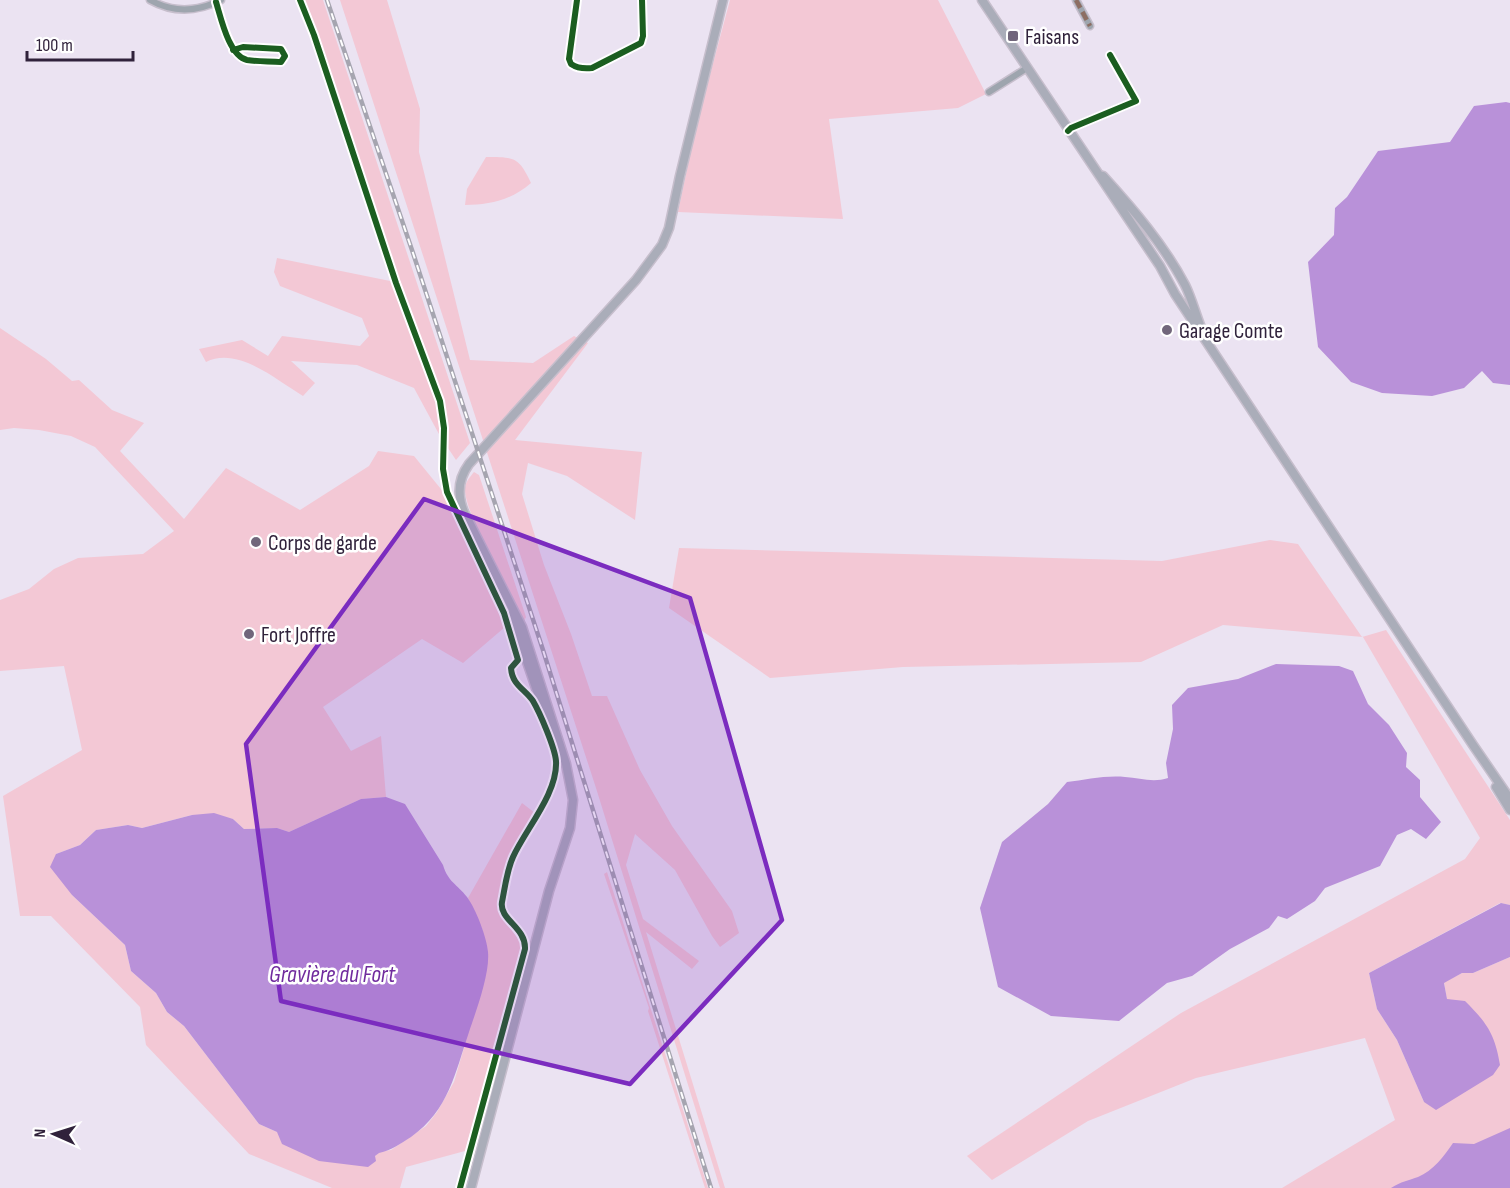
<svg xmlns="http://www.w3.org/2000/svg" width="1510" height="1188" viewBox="0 0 1510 1188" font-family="'Sofia Sans Condensed',sans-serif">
<rect width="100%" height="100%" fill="#ebe3f2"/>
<path fill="#f3c8d5" d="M299,0H323L470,443L456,460L440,436L414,388L357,365L291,361L315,383L303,396C276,380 238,346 206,362L199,349L242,340L268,356L282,336L360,346L369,336L362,318L280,286L274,272L277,258L400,283L330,91Z
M340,0H387L420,109L419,152L470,360L533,363L574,336L588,343L515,440L642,452L635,520L567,476L528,463L522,494L544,565L571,634L592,696H607L640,770L672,826L732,911L739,933L720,947L712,936L675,870L635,834L626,865L643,919L699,961L692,969L646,932L725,1188H720L596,788Z
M730,0H938L986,94L958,108L829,119L843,219L678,212L695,131Z
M486,157C514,157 519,157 531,183C512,200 489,205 465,205L467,189Z
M0,328L46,359L72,381L79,380L112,410L144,423L120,451L184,519L226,468L300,510L369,466L378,451L414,456L445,494L505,627L463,663L422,639L323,707L351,751L381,736L386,797L361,799L289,832L277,828L244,829L233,819L192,815L142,828L128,825L96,830L80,845L56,854L72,895L125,945L131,971L156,993L167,1012L184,1026L259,1124L277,1132L375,1156L379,1152L391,1150L426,1126L437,1112L454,1082L466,1041L483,931L468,898L522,803L535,813L506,863L498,910L522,945L465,1151L406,1167L400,1188H332L249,1154L146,1045L140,1007L51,916H20L3,796L82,750L64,666L0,671V600L29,589L54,569L78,558L143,554L174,531L95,447L71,436L39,430L14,428L0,430Z
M474,472L479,475L526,617L524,621C512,596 463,511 465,488C466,481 470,477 474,472Z
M1270,540L1298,544L1362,637L1386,630L1510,820V905L1500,903L1369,973L1377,1009L1397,1040L1424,1102L1447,1000L1444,982L1462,973H1473L1510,957V1188H1282L1395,1120L1365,1038L1196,1078L1088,1121L992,1180L967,1156L1181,1013L1465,859L1480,838L1363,637L1223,625L1141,662L903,667L770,678L669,608L679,548L1162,561Z
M607,872L708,1188H705L648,1011L649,1008L604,874Z"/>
<path fill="#b991d9" d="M1506,102L1510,103V385L1493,383L1482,371L1464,388L1432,396L1382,393L1351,382L1318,347L1308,262L1334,235L1335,208L1347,197L1378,151L1450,142L1474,106Z
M1276,664L1339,666L1353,671L1368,704L1389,725L1407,753L1406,767L1420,780V797L1441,822L1426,839L1411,829L1397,835L1380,866L1325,888L1315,901L1287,919L1278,916L1269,928L1230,949L1192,976L1167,983L1119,1021L1051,1016L998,987L980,908L1002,842L1048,804L1067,782C1085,780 1106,775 1125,777C1140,778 1153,783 1168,778L1166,763L1173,729L1172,705L1188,688L1238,679Z
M386,797L405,804L443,865C448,882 457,884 467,897C476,909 487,938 488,952C490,974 476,1011 469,1032C455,1073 449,1110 411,1137C400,1144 392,1150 379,1153L375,1156L376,1161L368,1167L319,1161L282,1144L277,1132L259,1124L184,1026L167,1012L156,993L131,971L125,945L72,895L50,867L56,854L80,845L96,830L128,825L142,828L192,815L214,813L233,819L244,829L277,828L289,832L361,799Z
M1501,903L1510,905V957L1473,973H1462L1444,983L1447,999L1465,1001C1487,1023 1495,1034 1500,1065L1493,1075L1436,1110L1424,1102L1397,1040L1377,1009L1369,973Z
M1510,1128V1188H1391C1402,1181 1407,1181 1418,1177C1433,1171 1444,1156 1453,1143L1474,1144Z"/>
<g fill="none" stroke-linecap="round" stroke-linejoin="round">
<defs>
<path id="minor" d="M150,0C173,13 197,12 221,0
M577,0L569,59L571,64C577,68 584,69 592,68L641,43L643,36L642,0
M1076,0L1090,26
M216,2C221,18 229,56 247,60C258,62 270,61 281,62L285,56L281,49L243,47L233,50
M989,92L1027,68
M1068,131L1071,128L1136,101L1110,55"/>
<path id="secondary" d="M982,0L1160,266L1175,294L1473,745L1510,799
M1103,176C1133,209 1164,245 1185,285C1191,297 1195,312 1200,325
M511,615L547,720
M1496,787L1510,810
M471,1188L549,891L570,828L573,800L566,764L522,627L464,512C457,495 458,479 469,464L636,280L662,245L669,228L680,176L723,0"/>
</defs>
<use href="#minor" stroke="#c6becc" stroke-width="9"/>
<use href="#secondary" stroke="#c6becc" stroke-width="11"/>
<use href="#minor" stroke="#9ea5ae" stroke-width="6"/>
<use href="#secondary" stroke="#aaadb9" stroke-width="8"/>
<defs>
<path id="rail" d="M327,0L413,253L543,650L711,1188"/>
</defs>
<use href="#rail" stroke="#a6a5b0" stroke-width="4.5"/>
<use href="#rail" stroke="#fff" stroke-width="2" stroke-dasharray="7" stroke-linecap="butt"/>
<path stroke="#8d6e63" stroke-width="4.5" stroke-dasharray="9 4.5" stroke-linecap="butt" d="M1076,0L1090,26"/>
<defs>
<path id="cycleway" d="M300,0L314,35L396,283L440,401L444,428L443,469L447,492L504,613L518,660L511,668C512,685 525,689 533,701C540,713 555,748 556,761C558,793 525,830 513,857C507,870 505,887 502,902C499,920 526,927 525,949L460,1188
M577,0L569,59L571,64C577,68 584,69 592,68L641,43L643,36L642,0
M216,2C221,18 229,56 247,60C258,62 270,61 281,62L285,56L281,49L243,47L233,50
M1068,131L1071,128L1136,101L1110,55"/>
</defs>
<use href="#cycleway" stroke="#fff" stroke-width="10"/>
<use href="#cycleway" stroke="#1b5e20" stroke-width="6"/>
</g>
<path fill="#7b2cbf" fill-opacity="0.2" stroke="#7b2cbf" stroke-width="4.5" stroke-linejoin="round" d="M424,499L690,598L782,920L630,1084L281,1001L246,744Z"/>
<g fill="#71667b" stroke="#fff" stroke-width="2">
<rect x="1007" y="30" width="12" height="12" rx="3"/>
<circle cx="1167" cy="330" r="6"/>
<circle cx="256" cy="542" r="6"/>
<circle cx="249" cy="634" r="6"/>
</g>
<g text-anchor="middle" stroke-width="5" stroke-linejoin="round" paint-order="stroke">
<g font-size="22" fill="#30223b" stroke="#fff" text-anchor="start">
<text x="1025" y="44">Faisans</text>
<text x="1179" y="338">Garage Comte</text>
<text x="268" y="550">Corps de garde</text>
<text x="261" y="642">Fort Joffre</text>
</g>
<g font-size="24" font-style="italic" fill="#712c9e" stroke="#fff">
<text x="332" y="982">Gravière du Fort</text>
</g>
</g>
<g transform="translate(54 1134) rotate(273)" stroke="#ffffff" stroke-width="4.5" paint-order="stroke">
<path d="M0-4.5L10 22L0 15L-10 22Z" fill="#30223b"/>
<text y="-9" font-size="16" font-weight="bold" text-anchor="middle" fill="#30223b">N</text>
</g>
<path d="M27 51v9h106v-9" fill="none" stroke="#30223b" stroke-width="3"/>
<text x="36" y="51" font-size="18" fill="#30223b" stroke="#ffffff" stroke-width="4.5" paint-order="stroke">100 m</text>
</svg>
